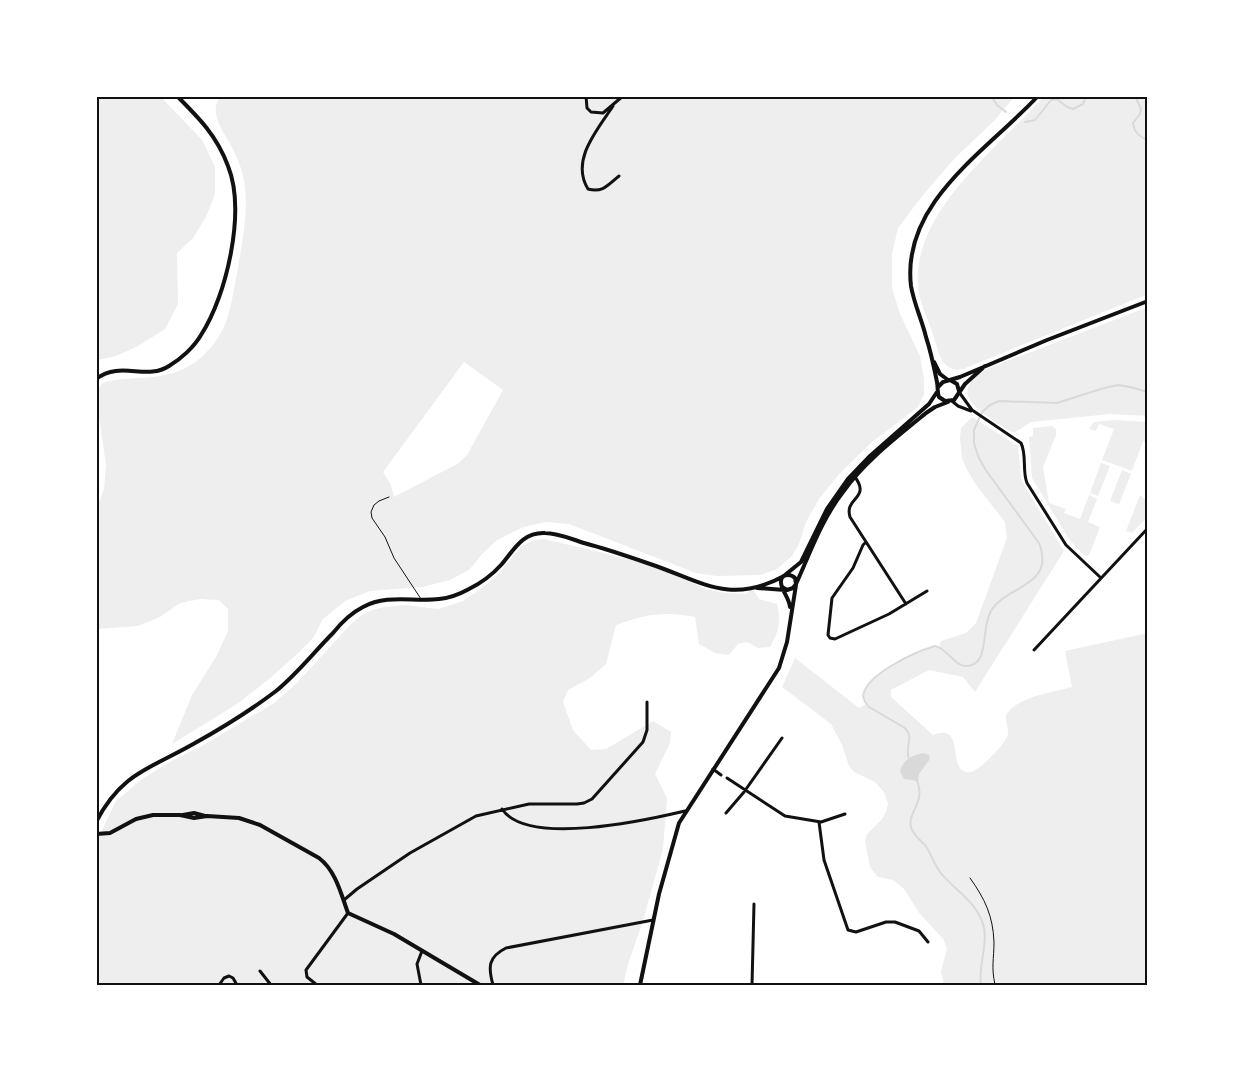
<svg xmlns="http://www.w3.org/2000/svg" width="1244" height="1081" viewBox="0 0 1244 1081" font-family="'Fira Sans Condensed',sans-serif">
<rect width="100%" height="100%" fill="#fff"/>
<path fill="#eee" fill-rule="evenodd" d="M96,96H160L202,140L215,167V194L206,217L193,238L177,253L178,304L165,329L138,346L116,356L98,360L96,362Z
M221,96H1015L994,121L955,158L923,195L898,228L892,254V288L900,314L920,356L924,379V394L918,407L872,442L840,473L819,499L806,522L799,544L792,556L777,569L760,575L717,576L696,573L569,524L546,522L523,527L497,540L483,553L469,570L450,580L422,587L370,591L345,601L322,620L314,637L296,655L269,679L237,704L172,744L192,695L216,657L228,631V609L219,600L200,599L180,603L160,617L138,626L96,629V511L104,489L106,465L97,403L98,391L102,383C137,373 163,385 197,361C207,353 217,341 223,329C231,312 233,292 237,274C242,241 251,205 242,172C240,165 237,158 234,151C227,136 206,113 221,96ZM464,362L503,390L467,455L459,463L394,497L391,485L383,472Z
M1044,96H1148V294L963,369C943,372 940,357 935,341C930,322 920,306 918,287C911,211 999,148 1044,96Z
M1148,307V416L1110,414L1031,422L1014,433C1006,430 999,424 991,419C965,401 955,387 989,368Z
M972,417L1018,446L1021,478L1024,485L1064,551L975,692L963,677L929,670L891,690V697L933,735C962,723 951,760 961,769C964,772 968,773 971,772C980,770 1003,746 1007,737C1010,730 1005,722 1006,715C1016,697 1054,692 1072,687L1065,651L1148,633V985H944L941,971L947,949L944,940L920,914L904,889L893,880L878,877L870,867L865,841L867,834L882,819L886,812L888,804L884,792L875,782L854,772L849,766L842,745L831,724L782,687L795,658L859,708L866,704C852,676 911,657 930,648L939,647L941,641L966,633L976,623L1007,538L1005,522L976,485L966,468L962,458L960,438L961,428Z
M1114,420L1148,422V442L1143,441L1132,471L1102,460L1114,429L1099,424L1096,431L1089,429L1094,422Z
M1052,426L1056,429V435L1043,467L1049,503L1066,509L1064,513L1080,519L1089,495L1097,499L1088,522L1100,527L1090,553L1088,556L1084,555L1069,539L1032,478L1029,437L1033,436V428Z
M1101,463L1110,466L1098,496L1090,493Z
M1122,470L1131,474L1119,504L1110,501Z
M1140,495L1148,502V516L1132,533L1126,531Z
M544,539L654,565L705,589L725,593L746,594L752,588L759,599L777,604C781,622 779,631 770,647L758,648L747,642L738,644L729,655L715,653L699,644L695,617C663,611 646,614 616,625L606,664L590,678L568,690L563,702L573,730L591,750L606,749L653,721L671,732L670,743L655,774L667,798L663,849L643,921L628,964L623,985H100L96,964V843L116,801L142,779L175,759L202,746L274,703L296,684L351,624L362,615L372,610L385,607L404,605L438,609L463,601L482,588L499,573L521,547L534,540Z"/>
<path fill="#d9d9d9" d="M923,753L929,755L930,759L919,774L918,782L913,780L904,779L900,771C903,760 912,755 923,753Z"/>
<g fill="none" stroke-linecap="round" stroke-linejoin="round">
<path stroke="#d9d9d9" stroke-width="2" d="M991,96L997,105L1006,112
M1135,96L1141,109L1140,114L1133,123C1134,133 1140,137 1148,140
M1025,122L1035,120L1051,100L1057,99L1067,107L1073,109L1083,104L1086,96
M909,759C904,746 915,739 905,728L869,707L865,702L863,696C866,674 915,652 935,646C950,649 956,673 974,664C988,657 982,625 991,611C1006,585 1056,587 1039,543L985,469L978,456L974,443V430L982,412L990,405L999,401L1057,403L1104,388L1118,385L1130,387L1148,392
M917,780C926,804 907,812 911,827C913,835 920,840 925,845C931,853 934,864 940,872C953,889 974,900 982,921C990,941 978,963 981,985"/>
<path stroke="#111" stroke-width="1" d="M970,878C985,899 993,916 994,942C994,960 991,966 995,985"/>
<path stroke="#111" stroke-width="1" d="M389,497L379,501L374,505L371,512L372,518L385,537L394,558L421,599"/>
<path stroke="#111" stroke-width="3" d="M586,96L587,108L591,112L603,113L623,96
M613,106C598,129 570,160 588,189C603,193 608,185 619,176
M959,392L972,410L1021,443C1027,455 1022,471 1027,483L1066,545L1101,578
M952,401L958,406L971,411
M855,477C871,499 844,497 850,517L906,604
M866,542L863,545L853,568L832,598L828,635L830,638L835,639L889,614L927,591
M1034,650L1148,528
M713,769L721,775
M727,778L785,816L821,822L845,814
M502,809C527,847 647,820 685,811
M726,813L744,792L782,738
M819,822L824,860L848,930L856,932L886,922H895L919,931L928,942
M344,900L357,889L410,853L476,816L529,804H577L584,803L592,799L643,742L647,730V702
M260,971L271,985
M219,985L224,978L229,976L233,978L237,985
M317,985L307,977L306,970L348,913
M421,985L417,964L422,951
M493,985C488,967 488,957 506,948L653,920
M752,985L754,904"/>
<path stroke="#111" stroke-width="4" d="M183,815L194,813L205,816
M96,834L110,833L136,819L153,815H180L194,818L207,816L239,818L260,825L319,858C336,871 341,894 348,913L394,934L480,985"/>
<path stroke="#111" stroke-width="4" d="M934,362L940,374L948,380
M985,366L965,384L954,400L945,401L939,397C937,392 938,387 937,382C934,367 931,352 926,337C922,320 914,304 911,286C901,202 988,150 1038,96
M96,379C121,360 146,381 169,366C181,359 194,347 201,335C227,295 246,211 228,166C217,136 199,118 177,96
M950,380L957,384L959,391
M938,387L943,382L960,377L1047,340L1148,301
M96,452V487
M785,575L801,562L827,509L848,479L870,456L929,404L937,392
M796,584C810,553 822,519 843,492C865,461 897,437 926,413L935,407L948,402
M782,587L787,590L793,588L796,584L795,578C790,573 780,574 781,583C782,591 789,598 790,607
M757,588L785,590
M96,822C122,772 150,769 195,743C222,728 251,710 276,691C297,674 314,652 333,633C341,623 351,613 363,607C387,594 413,602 439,599C450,598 460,594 469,589C481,583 492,575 501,565C514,550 522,532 545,533C558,533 571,539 584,543C607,549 630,557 653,565C702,582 731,605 784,576
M640,985L659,894L679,823L779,668L787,642L796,585"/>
</g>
<rect width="1244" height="1081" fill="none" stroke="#ffffff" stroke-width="195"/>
<rect x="98" y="98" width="1048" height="886" fill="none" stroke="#111" stroke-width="2"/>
</svg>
